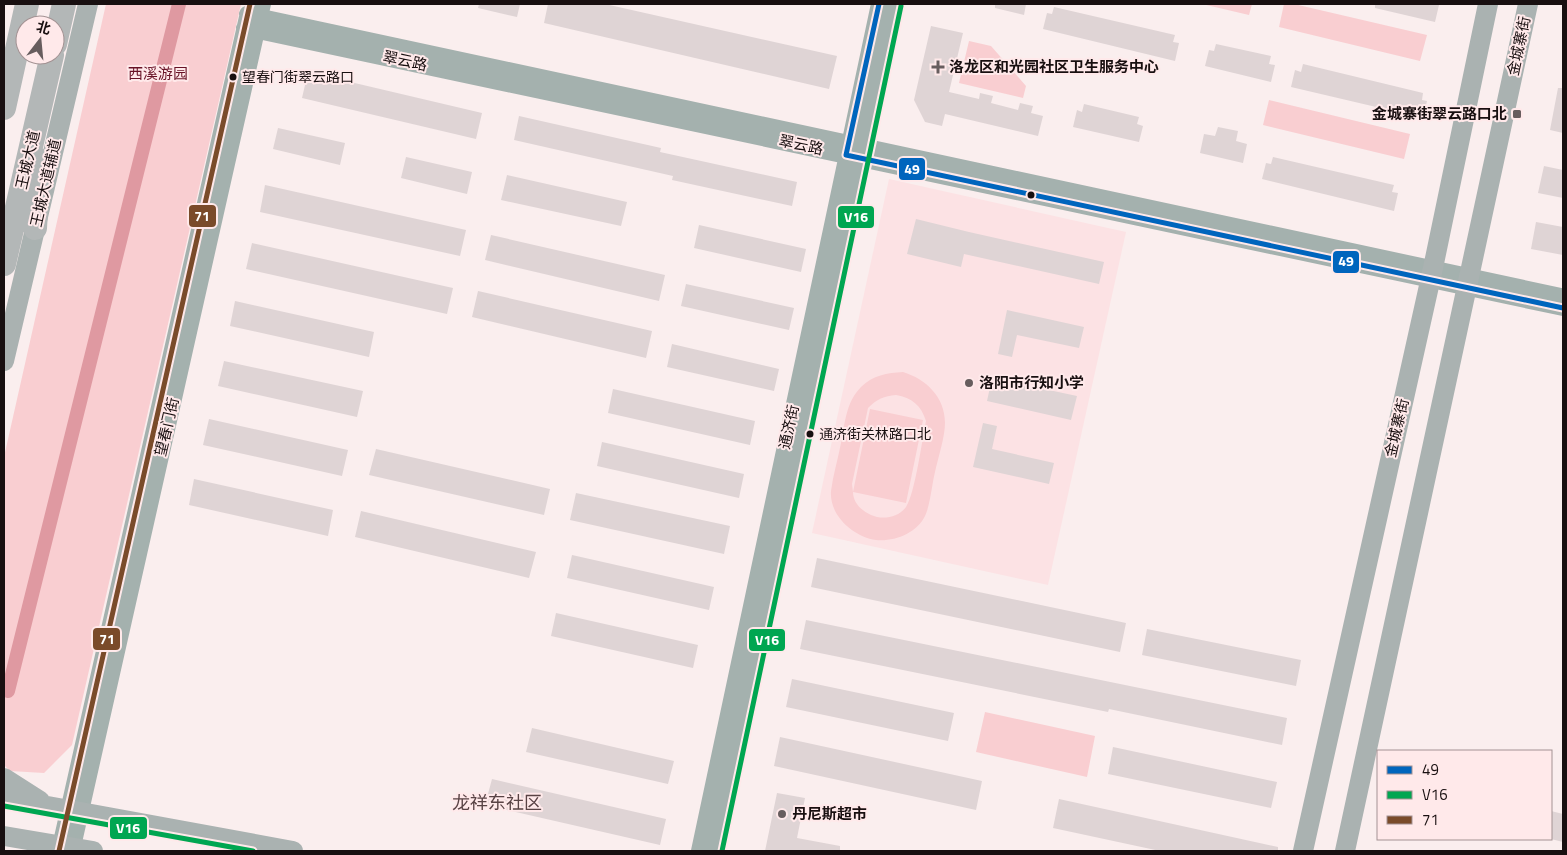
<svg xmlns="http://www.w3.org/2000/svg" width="1567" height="855" viewBox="0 0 1567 855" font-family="'Titillium Web','Noto Sans SC',sans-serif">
<rect width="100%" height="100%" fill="#faeeee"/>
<path fill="#fce2e4" d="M889,179L1126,232L1048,585L812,533Z"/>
<path fill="#f9ced1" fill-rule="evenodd" d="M106,4H241L72,745L44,773L10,771L4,765V457Z
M1202,4H1252L1249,15Z
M1284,4H1294L1427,35L1420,61L1279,27Z
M969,41L991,46L1026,86L1023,98L959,83Z
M1269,100L1410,134L1404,159L1263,125Z
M903,372C926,379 945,397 945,423C945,437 938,458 935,472C932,484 930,506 925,516C917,533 894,542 876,540C854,537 829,516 831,491C833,475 838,459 841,443C845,423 846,402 861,387C873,375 887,373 903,372ZM896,395C912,398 921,405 926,421C922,440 915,494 906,507C898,518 882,520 871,515C862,511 853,503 853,492L906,503L923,420L870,409L853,492L852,484L868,408C877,399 884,396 896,395Z
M985,712L1095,736L1087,777L976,752Z"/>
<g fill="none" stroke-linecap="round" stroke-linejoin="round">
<path stroke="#df99a1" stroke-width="14" d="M8,691L179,4"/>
</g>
<path fill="#dfd4d5" d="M479,4H520L517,17L478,8Z
M548,4H605L837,56L829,89L544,23Z
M995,4H1026L1024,15L995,8Z
M1375,4H1433L1439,5L1435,22L1375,8Z
M1054,7L1175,35L1173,42L1179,43L1175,61L1043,29L1047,13L1052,14Z
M931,26L963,33L949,92L979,99L980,93L993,96L991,103L1018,110L1020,103L1033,106L1031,113L1043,116L1038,136L945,114L942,126L925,122L914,100Z
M1216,44L1271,56L1269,64L1275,65L1271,82L1205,66L1209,50L1214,51Z
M1303,64L1423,93L1422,100L1427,101L1423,118L1291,87L1295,70L1301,72Z
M308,72L482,113L476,139L302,98Z
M1558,88H1563V133L1550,130Z
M1084,104L1139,117L1137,124L1143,126L1139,142L1073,127L1077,110L1082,112Z
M519,116L661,148L660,152L797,182L792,206L672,180L673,176L514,140Z
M1218,127L1238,131L1236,141L1247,144L1243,163L1200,153L1204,134L1215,136Z
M278,128L345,143L340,165L273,149Z
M406,157L472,172L467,194L401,178Z
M1273,157L1394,185L1392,192L1398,193L1394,211L1262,179L1266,163L1271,164Z
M1544,166L1563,170V198L1538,193Z
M507,175L627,202L621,226L501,200Z
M265,185L466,230L460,256L260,212Z
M916,219L969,232L1104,262L1099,284L964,254L961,267L907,254Z
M1536,222L1563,227V255L1531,249Z
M699,225L806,249L801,272L694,248Z
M491,235L665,275L659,301L485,260Z
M252,243L453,288L447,314L246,269Z
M686,284L794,308L789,330L681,306Z
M478,291L652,331L646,358L472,317Z
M235,301L374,332L369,357L230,326Z
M1007,310L1084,327L1079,348L1017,335L1012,357L998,354Z
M672,344L779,369L774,391L667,367Z
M224,361L363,391L357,417L218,386Z
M992,378L1077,396L1071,420L987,401Z
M613,389L755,421L750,445L608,413Z
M209,419L348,450L342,476L203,445Z
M983,423L997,426L992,449L1054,463L1049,484L973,467Z
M602,442L744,474L739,498L597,466Z
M376,449L550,489L544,515L369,475Z
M194,479L333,510L328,536L189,505Z
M576,493L730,526L724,554L570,520Z
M361,511L536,552L529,578L355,537Z
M572,555L714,587L709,610L567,578Z
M817,558L1126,623L1120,652L811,587Z
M556,613L698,645L693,668L551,636Z
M806,620L1287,718L1282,745L1109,709L1108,712L800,649Z
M1147,629L1301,660L1296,686L1142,655Z
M792,679L954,713L948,741L786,707Z
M532,728L674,761L668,784L526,752Z
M780,737L982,781L976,810L774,766Z
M1113,747L1277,782L1271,808L1108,774Z
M492,779L666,819L660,845L485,805Z
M777,793L805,798L797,838L840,846V851H765Z
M1059,799L1278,847V851H1160L1053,828Z
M1551,811L1563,814V842L1551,839Z"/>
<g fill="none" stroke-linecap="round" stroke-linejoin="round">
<path stroke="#a4b1ae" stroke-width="16" d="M247,14L1561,296
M244,28L1563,308
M59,851L247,17
M72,851L263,4
M699,851L879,4
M714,851L894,4"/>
<path stroke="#aab2b1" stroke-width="20" d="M4,361L88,4
M4,778L40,801
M4,798L293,851
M4,836L93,851
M1303,851L1433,268L1488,4
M1345,851L1528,4"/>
<path stroke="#b3b7b7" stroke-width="24" d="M55,44L64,4
M4,108L27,4
M35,228L39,160
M4,264L52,55"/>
<defs>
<path id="bus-1" d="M879,4L846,155L1563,308"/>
<path id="bus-2" d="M4,806L253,851
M722,851L901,6"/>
<path id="bus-3" d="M59,851L250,4"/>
</defs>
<use href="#bus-1" stroke="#ffe9ea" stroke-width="9"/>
<use href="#bus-2" stroke="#ffe9ea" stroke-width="9"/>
<use href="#bus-3" stroke="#ffe9ea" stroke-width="9"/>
<use href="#bus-1" stroke="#0065bd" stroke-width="5"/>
<use href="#bus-2" stroke="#00a651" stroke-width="5"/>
<use href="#bus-3" stroke="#7a4b2a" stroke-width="5"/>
</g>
<g fill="#675d5e" stroke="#ffe9ea" stroke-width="2">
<path d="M935.5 59.5h5v5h5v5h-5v5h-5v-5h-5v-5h5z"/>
<rect x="1512" y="109" width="10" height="10" rx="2.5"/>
<circle cx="969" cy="383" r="5"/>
<circle cx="782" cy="814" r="5"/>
</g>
<g fill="#180f10" stroke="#ffe9ea" stroke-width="2">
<circle cx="233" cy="77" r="4.5"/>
<circle cx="1031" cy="195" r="4.5"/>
<circle cx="810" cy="434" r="4.5"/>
</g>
<g text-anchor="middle" stroke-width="4" stroke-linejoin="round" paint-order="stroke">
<g font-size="14" fill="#180f10" stroke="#ffe9ea" text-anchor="start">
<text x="242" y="82">望春门街翠云路口</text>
<text x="819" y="439">通济街关林路口北</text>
</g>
<g font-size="15" fill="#180f10" stroke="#ffe9ea">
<text transform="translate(1519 46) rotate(-78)" y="5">金城寨街</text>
<text transform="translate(405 61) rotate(12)" y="5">翠云路</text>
<text transform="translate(801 145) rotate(12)" y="5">翠云路</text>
<text transform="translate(28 160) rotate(-77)" y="5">王城大道</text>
<text transform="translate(46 183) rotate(-77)" y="5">王城大道辅道</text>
<text transform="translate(167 427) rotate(-77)" y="5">望春门街</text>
<text transform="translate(789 427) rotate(-78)" y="5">通济街</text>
<text transform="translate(1397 428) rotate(-77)" y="5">金城寨街</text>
</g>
<g font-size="15" font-weight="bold" fill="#180f10" stroke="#ffe9ea" text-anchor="start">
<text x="949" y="72">洛龙区和光园社区卫生服务中心</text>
<text x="1507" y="119" text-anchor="end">金城寨街翠云路口北</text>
<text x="979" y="388">洛阳市行知小学</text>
<text x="792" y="819">丹尼斯超市</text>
</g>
<g font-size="15" fill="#681226" stroke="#ffe9ea">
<text x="158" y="79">西溪游园</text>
</g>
<g font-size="18" fill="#594345" stroke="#ffe9ea">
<text x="497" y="809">龙祥东社区</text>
</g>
</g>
<g stroke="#ffe9ea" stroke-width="2">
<rect x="898" y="157" width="28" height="24" rx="5" fill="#0065bd"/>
<rect x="188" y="204" width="29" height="24" rx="5" fill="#7a4b2a"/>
<rect x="837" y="205" width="38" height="24" rx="5" fill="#00a651"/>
<rect x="1332" y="250" width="28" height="24" rx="5" fill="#0065bd"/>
<rect x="92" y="627" width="29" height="24" rx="5" fill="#7a4b2a"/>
<rect x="748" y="628" width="38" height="24" rx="5" fill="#00a651"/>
<rect x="109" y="816" width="39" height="24" rx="5" fill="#00a651"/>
</g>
<g font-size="14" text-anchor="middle" font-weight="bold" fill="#fff">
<text x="912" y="174">49</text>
<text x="202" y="221">71</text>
<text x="856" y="222">V16</text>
<text x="1346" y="266">49</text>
<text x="107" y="644">71</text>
<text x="767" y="645">V16</text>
<text x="128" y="833">V16</text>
</g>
<rect width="1567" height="855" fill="none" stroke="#180f10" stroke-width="10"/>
<rect x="1377" y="750" width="175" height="90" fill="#ffe9ea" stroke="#a39293"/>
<rect x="1387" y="766" width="25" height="8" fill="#0065bd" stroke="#a39293"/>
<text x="1422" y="775" font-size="15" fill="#180f10">49</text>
<rect x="1387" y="791" width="25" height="8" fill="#00a651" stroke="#a39293"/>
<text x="1422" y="800" font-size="15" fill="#180f10">V16</text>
<rect x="1387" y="816" width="25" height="8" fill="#7a4b2a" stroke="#a39293"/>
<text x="1422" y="825" font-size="15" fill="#180f10">71</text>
<g transform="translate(40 40) rotate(16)"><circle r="24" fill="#ffe9ea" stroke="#a39293"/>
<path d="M0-4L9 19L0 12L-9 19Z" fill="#675d5e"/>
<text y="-8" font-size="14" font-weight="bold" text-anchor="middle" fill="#180f10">北</text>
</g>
</svg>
